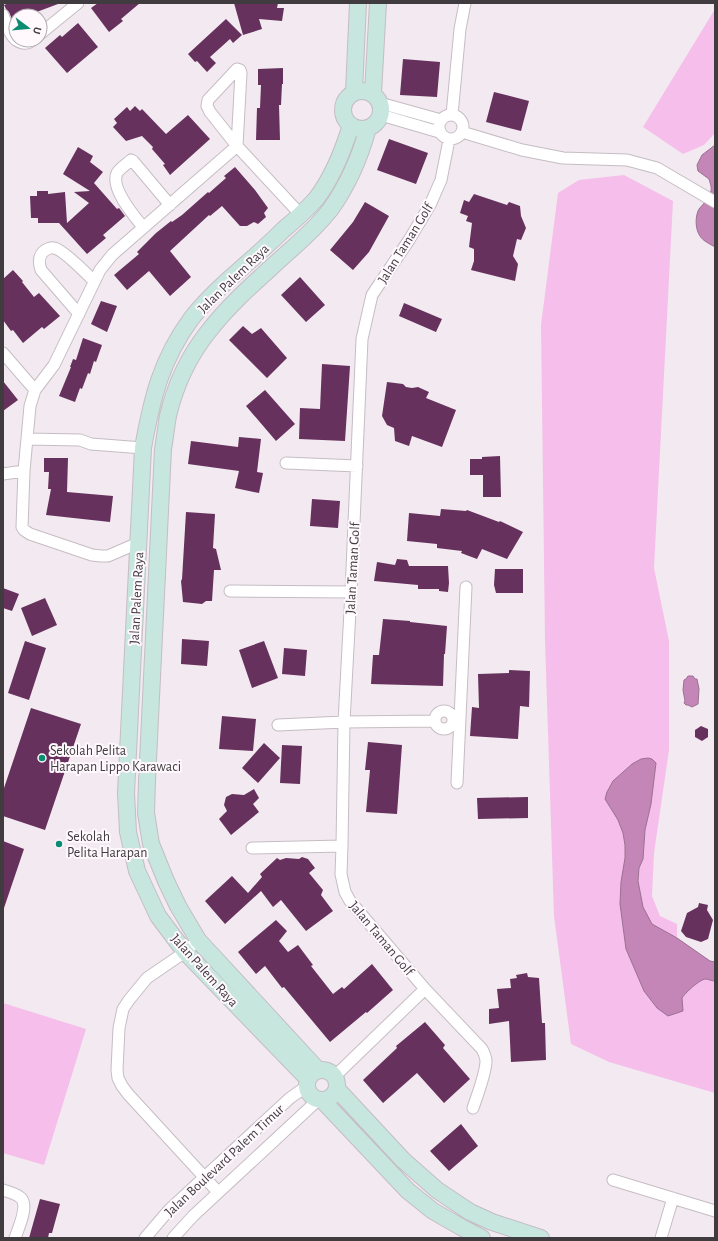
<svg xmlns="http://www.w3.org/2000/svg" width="718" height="1241" viewBox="0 0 718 1241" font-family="'Alegreya Sans',sans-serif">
<rect width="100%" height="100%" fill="#f2eaf0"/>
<path fill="#f6beea" d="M715,9V133L704,145L683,154L643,127Z
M624,175L673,201L654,568L669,641V750L654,853L652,896L660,916L677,924V938L710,961L715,962V1093L609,1062L571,1044L554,916L545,640L541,325L558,193L579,180Z
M3,1003L86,1029L44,1165L3,1153Z"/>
<path fill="#c386b7" stroke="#9b7093" d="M715,145V247C710,244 703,241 700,236C695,229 695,216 699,209C704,203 709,199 711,191C712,187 710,183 709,179L698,171L697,165L702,155Z
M688,676H693L695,679H697L699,689L698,704L692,707L688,705H686L684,703L685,701L683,690L684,680L686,679Z
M648,758L652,759L656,763L651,804L645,830L643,859L639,868L638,881L643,907L652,924L677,938L710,961L715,962V981C712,981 708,979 705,979C699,980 685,993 682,998L683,1011L668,1016L657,1008L644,991L626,949L620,904L621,882L625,858V845L623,833L618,820L605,799L607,792L613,781L632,764L641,759Z"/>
<path fill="#67315e" d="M9,3H58V4L26,16H16V29L9,12L6,9L4,5Z
M98,3H140L121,19L123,21L109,32L91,8Z
M234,3H278L277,8H284L282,21L259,19L262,29L243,35Z
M226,19L242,35L233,43L230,39L210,57L216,63L207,72L197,61L195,62L188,54Z
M78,23L98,47L67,73L45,48L60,35L62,37Z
M403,59L440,62L437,97L400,95Z
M283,68V84H282L281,105H279L280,140H256L257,108H260L261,85H258V69Z
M494,92L529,101L521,131L486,122Z
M135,106L140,111L142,109L166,134L188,115L210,139L170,175L163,165L165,164L152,149L153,147L142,136L126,141L113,127L117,123L114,119L127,107L130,111Z
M389,139L428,153L416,184L377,170Z
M78,147L93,156L90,162L103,172L94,183L117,209L119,208L125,216L103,235L106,238L87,254L59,223H38V218H31L30,196H37V191H48V194L65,192L67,223L89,203L74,192L90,191L63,174Z
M235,167L255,190L268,208L264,213L266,217L258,224L254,222L247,226H240L222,206L210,216L209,215L170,251L191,277L170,296L149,271L127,290L114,275L139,254L137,252L156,233L171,221L172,222L182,215L208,192L209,193L226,178L224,176Z
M474,194L507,205L509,202L520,206L521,216L526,228L521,240L517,239L513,256L518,264L515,281L471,270L474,261V249L469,247L472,223L466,221L468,216L460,213L464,200L469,202Z
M365,202L389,216L369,252L353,270L330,250L353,222Z
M13,270L23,281L22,282L34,297L39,293L60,316L44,329L42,327L23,343L13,330L11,331L3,320V279Z
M300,277L325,305L306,322L281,295Z
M101,301L117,306L107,332L91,324Z
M404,303L442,319L436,332L399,316Z
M243,326L252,334L261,328L287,358L267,378L229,340Z
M83,338L102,345L96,362L94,361L90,374L88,373L82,389L80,388L75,402L59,396L71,367H70L73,359L76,360Z
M322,364L350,366L345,441L299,439L300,408L320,409Z
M3,381L18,400L3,411Z
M387,382L403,384L406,387L412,388L418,387L429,392L426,398L456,410L442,447L412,436L409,446L395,441L394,428L387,425L382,416Z
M265,390L295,424L276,441L246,406Z
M239,437L261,439L257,472L263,473L259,493L235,488L239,471L188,464L191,441L238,447Z
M500,456L501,497H483V475H470V459H482V457Z
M44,458H68L67,492L113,496L110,522L46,515L51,489H48L49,472H44Z
M312,499L340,501L338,528L310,526Z
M441,509L466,511L467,510L499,522L500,521L523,532L507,559L482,549L477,559L461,553L462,551L437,548V544L407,541L409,513L440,516Z
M186,512L215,514L213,548L216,549L221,570H214L212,601H206L202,604L183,602L181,581L182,579Z
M397,559L407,560L409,566H448L449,583L448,592L439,591V589H418V585L374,581L377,562L395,565Z
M495,569H523V593H496L494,585Z
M3,588L19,594L12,611L3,608Z
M45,598L57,625L32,636L21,608Z
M383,619L410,621V622L447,626L445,654H444L443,686L371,684L373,655H379Z
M182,639L209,641L207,666L181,664Z
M25,641L46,648L29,700L8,693Z
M264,641L278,678L252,688L239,650Z
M284,648L307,650L305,676L282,674Z
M509,670L530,671L529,707L520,706L518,739L470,736L472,707L479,708L478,674L509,673Z
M31,708L81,724L45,830L3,816V791Z
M222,716L256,719L253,751L219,749Z
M701,726L708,729V737L702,741L695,737V730Z
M368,742L402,745L397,814L366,812L370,770H365Z
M264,743L280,758L258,783L242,768Z
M282,745L302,746L300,784L280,783Z
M254,789L259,798L253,804L259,812L231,835L219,819L227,811L224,805L226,797L232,794L244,795Z
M528,797V818L478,819L477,798Z
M3,841L24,849L4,908L3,907Z
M302,857L308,859L315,868L309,873L323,890L321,895L333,911L306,931L281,900L273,907L261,891L225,924L205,901L232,876L248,893L262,877L260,874L277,858L280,860L286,858L299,859Z
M699,903L708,905L707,910L713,920L708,939L701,942L686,937L681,931L687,913L698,907Z
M276,920L287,931L279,941L288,952L298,945L313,965L311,966L333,994L342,987L344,989L372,964L393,990L367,1013L366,1012L330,1042L284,987L282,988L265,966L256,974L238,952Z
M527,973L528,977L539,978L542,1023H545L546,1060L511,1062L509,1021L489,1024V1009L499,1008L497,989L511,988L510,979L517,978L516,975Z
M425,1022L445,1045L443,1048L470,1079L444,1103L417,1073L383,1103L363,1080L397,1048L396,1046Z
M461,1124L478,1146L449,1171L430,1151Z
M40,1199L60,1204L52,1233H49L48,1238H29Z"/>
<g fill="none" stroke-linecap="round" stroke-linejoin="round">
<defs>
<path id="street" d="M3,15C6,24 9,34 16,40
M40,34L78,3
M16,40C22,44 28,44 33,40
M380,103L441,120
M439 127a12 12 0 1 1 24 0a12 12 0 1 1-24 0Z
M381,115L439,132
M452,115L460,29L465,3
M462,132L522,150L563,158L627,160L657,168L715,202
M449,140L441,180L430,205L409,240L372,295L362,339L351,592L344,722L342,846L341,874L345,892L350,901L425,989L482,1049C484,1053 486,1057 486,1061C486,1073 477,1096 473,1108
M143,227C134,216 110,188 117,173C120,168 127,164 131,160L133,161L170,205
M79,314L41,270C39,264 38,257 43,252C45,250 50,247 54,248C62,249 87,274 94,281
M3,353L35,390
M27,439L80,440L91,444L143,448
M286,463L357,466
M3,474L24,471
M138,543L108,556H101L92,555L30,534L24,530L22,527L24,471L30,406L35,390L54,365L100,270L112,255L237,146L241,73L240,70L237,69L208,100L207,106L210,112L237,146L301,215
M230,591L351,592
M435 720a9 9 0 1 1 18 0a9 9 0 1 1-18 0Z
M278,725L344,722L435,721
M457,783L466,587
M252,848L342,846
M198,940L185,952L147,978L129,1000L123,1009L119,1028L117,1070L118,1078L122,1086L128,1094L218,1192
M335,1076L425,989
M613,1180L715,1211
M3,1190C9,1192 17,1194 21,1198C29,1206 18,1229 15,1238
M145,1238L169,1210L290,1098L307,1086
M173,1238L193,1216L318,1100
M661,1238L673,1198"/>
<path id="secondary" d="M343 110a19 19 0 1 1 38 0a19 19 0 1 1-38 0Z
M354,92L358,3
M373,93L378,3
M307 1085a15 15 0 1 1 30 0a15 15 0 1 1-30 0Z
M318,1070L198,940L178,906L166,881L151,844L146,813L147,781L163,449C165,438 166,427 168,416C175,386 189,356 208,332C231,302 260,278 287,253C302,240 318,225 330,210C348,185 360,157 368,128
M308,1079L185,952L158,916L137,871L128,832L126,793L143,448C152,398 161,360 191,319C204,302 220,287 236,273C252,259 268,245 283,230C295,220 306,210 316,199C333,177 343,151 351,125
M337,1089L403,1160L437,1190L470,1212L492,1222L541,1238
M323,1101L408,1191L433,1211L461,1227L482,1238"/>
</defs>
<use href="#street" stroke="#c5bdc3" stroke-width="13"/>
<use href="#secondary" stroke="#c5bdc3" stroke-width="18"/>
<use href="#street" stroke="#fff" stroke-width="11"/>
<use href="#secondary" stroke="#c6e6de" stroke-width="16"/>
</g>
<g fill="#0a8c71" stroke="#fff8fd" stroke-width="1.5">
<circle cx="42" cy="758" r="4"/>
<circle cx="59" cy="844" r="4"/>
</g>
<g text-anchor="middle" stroke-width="4" stroke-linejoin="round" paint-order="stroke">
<g font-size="14" fill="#3f3b3e" stroke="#fff8fd">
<text transform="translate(405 243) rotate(-58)" y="5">Jalan Taman Golf</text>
<text transform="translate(233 278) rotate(-44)" y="5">Jalan Palem Raya</text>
<text transform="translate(352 568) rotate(-87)" y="5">Jalan Taman Golf</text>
<text transform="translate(136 598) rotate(-87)" y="5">Jalan Palem Raya</text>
<text transform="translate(382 938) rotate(50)" y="5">Jalan Taman Golf</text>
<text transform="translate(205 970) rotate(48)" y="5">Jalan Palem Raya</text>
<text transform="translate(224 1160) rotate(-43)" y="5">Jalan Boulevard Palem Timur</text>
</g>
<g font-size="14" fill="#3f3b3e" stroke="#fff8fd" text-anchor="start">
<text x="50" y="755">Sekolah Pelita<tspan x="50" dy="16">Harapan Lippo Karawaci</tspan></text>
<text x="67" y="841">Sekolah<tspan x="67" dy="16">Pelita Harapan</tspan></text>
</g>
</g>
<rect width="718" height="1241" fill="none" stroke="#3f3b3e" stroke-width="8"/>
<g transform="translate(28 28) rotate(106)"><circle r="19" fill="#fff8fd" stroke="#b2acb1"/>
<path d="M0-3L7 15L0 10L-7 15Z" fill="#0a8c71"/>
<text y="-6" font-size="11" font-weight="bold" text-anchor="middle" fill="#3f3b3e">U</text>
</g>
</svg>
